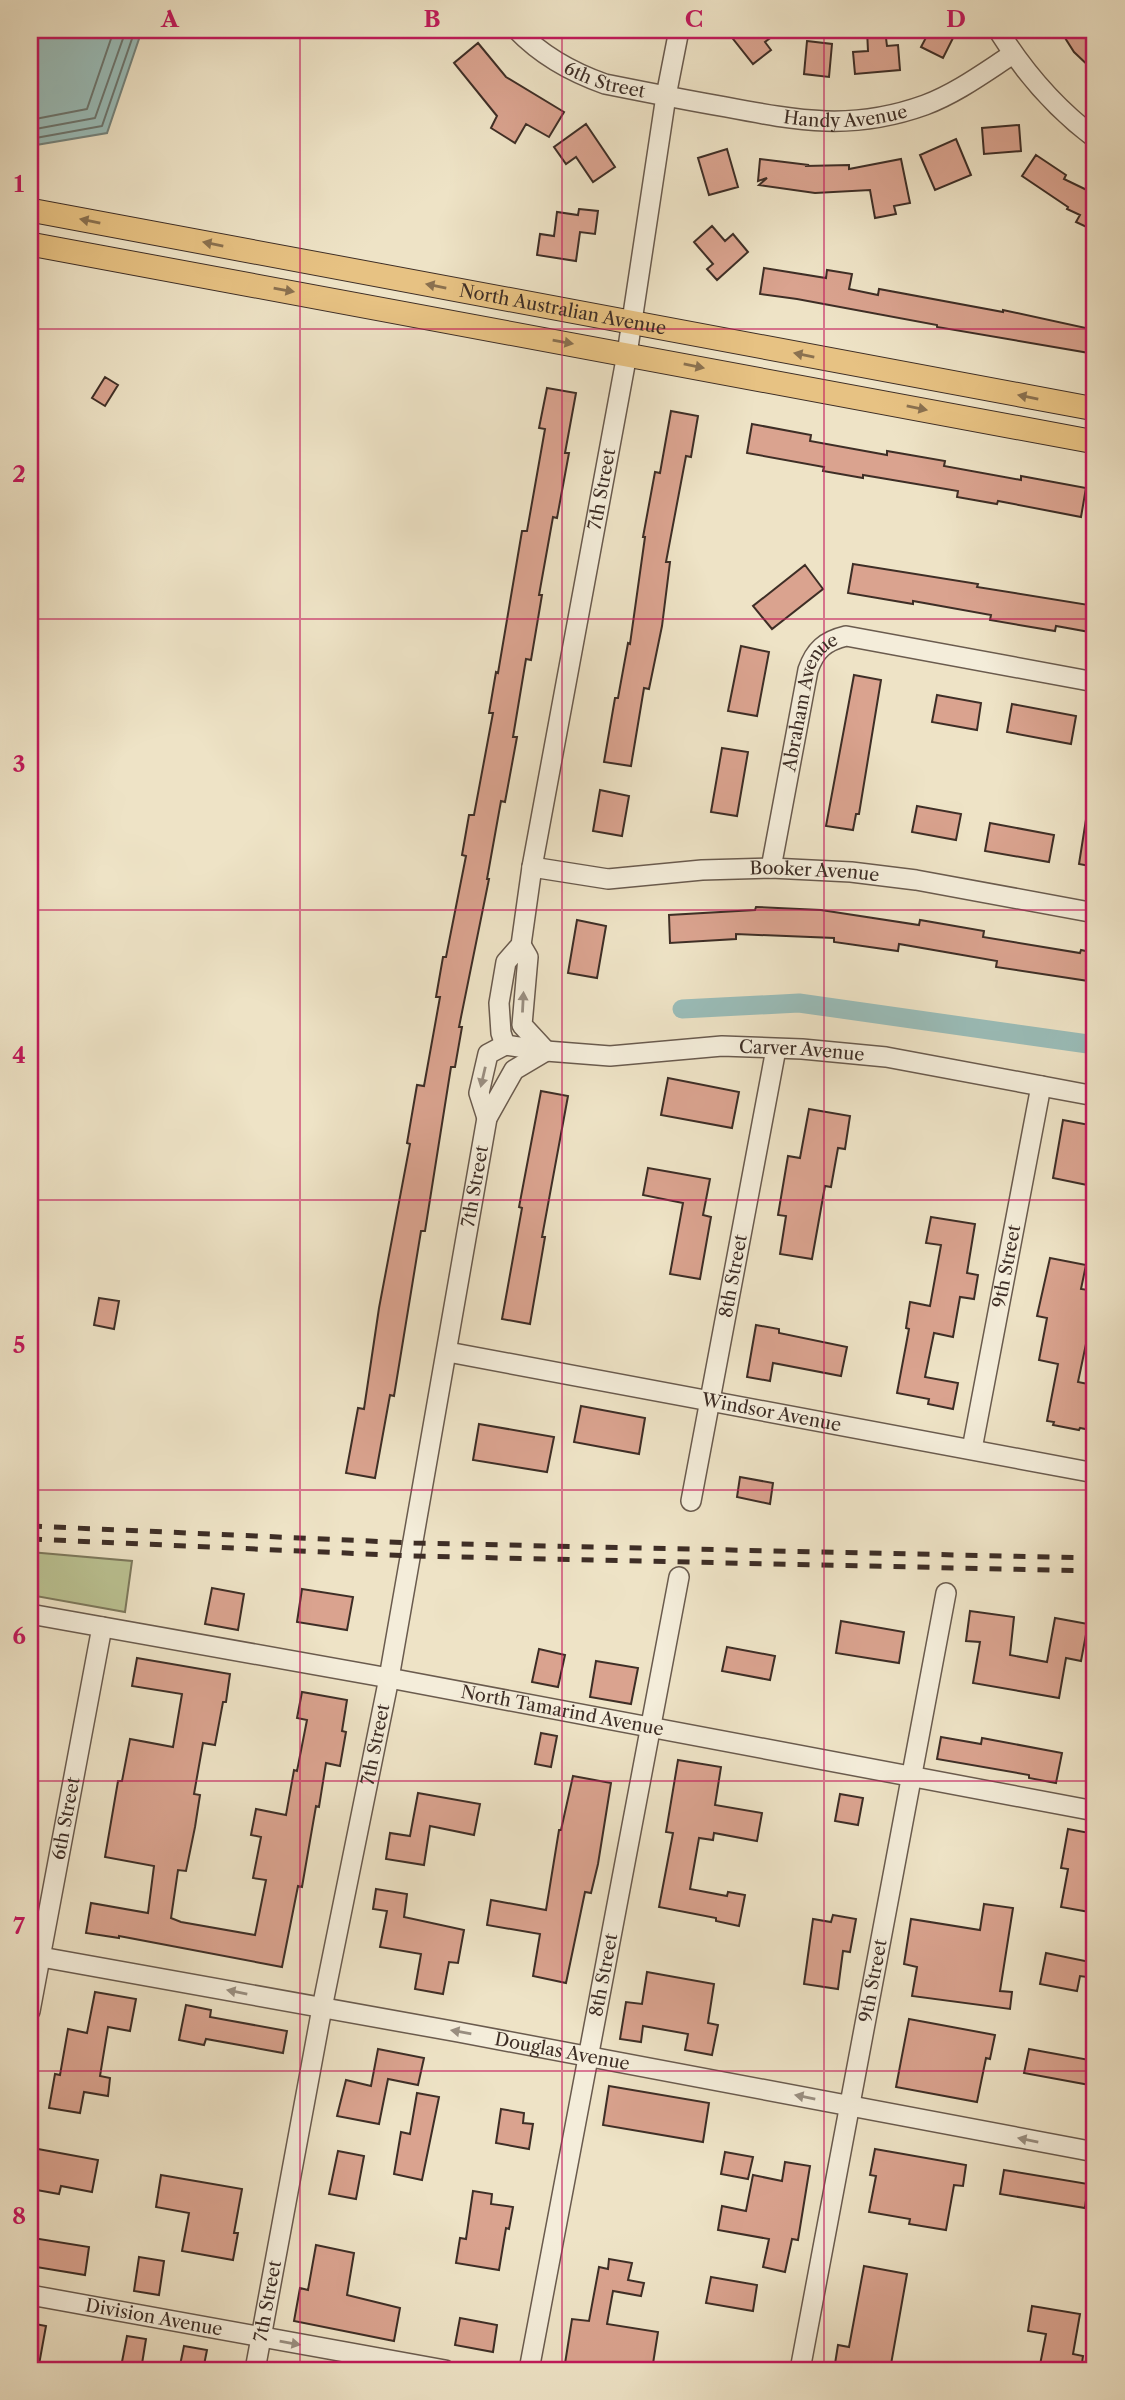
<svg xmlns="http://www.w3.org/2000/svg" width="1125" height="2400" viewBox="0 0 1125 2400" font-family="'Libre Caslon Text',serif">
<rect width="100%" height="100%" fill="#eee3c6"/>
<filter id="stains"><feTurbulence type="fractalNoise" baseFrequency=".00286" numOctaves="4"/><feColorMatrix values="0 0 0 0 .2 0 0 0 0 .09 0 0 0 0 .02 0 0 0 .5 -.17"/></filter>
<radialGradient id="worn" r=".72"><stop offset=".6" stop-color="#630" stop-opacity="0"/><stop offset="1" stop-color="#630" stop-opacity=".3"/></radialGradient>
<path fill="#bbc393" stroke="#7c785c" stroke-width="2" d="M30,1552L132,1561L125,1612L30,1595Z"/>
<path fill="#9abdb9" stroke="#75847e" stroke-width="2" d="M30,30H142L107,133L30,146Z"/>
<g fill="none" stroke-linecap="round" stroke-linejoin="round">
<path stroke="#6c7670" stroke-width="2" d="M30,120L87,109L114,30
M30,130L95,118L126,30
M30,139L102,126L135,30"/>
<path stroke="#9abdb9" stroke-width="19" d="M682,1009L799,1003L1095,1045"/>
</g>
<path fill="#daa38f" stroke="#3e2e26" stroke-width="2" d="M726,30H781L765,42L771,50L753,64Z
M867,30H885L887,46L898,45L900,70L855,74L853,52L868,51Z
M930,30H957L943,58L921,47Z
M1060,30H1095V72L1074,52Z
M807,41L832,44L829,77L804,74Z
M478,43L506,77L564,112L549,137L526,124L515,143L491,128L497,116L454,63Z
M586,124L615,167L593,182L576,157L566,164L554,147Z
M1019,125L1021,151L984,154L982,128Z
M956,139L971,175L935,190L920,155Z
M727,149L738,187L709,195L698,158Z
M1036,155L1066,175L1064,179L1091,192L1095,181V231L1076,222L1080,215L1067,209L1068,207L1022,176Z
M760,159L809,165L805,166L849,165V169L901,159L910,203L894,206L896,214L875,218L870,190L815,193L759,185L767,178L758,181Z
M579,209L598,211L595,234L580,232L576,261L537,255L540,234L554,236L557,212L578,215Z
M712,226L725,241L733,234L748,252L717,280L707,269L713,264L694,242Z
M764,268L826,278L827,270L852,274L849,289L878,295L879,289L1003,312V310L1095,330V354L937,327V325L797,299L760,294Z
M105,377L118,385L105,406L92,398Z
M547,388L576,393L565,453H569L557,518L553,517L539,595H542L531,660L526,659L513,737H517L505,802L501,801L487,879H489L459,1027H462L455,1067H451L425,1231H421L394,1396L390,1395L375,1478L346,1473L358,1408L364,1409L379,1308L410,1144L407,1143L417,1085L424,1086L440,997H436L443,957H446L466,856L462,855L469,815H474L493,713H489L496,672L498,673L522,531H527L545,429L539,428Z
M671,411L698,416L691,457L686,456L666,562H670L662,626L649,689L644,688L631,766L604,762L615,698H618L628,643L630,644L645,537H643L655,472L660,473Z
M752,424L811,435L810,441L887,455V451L945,461L944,466L1021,480V476L1086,488L1081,517L998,501L997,504L957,497L958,491L863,475V478L823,471L824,467L747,453Z
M853,564L978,584L977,587L1095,606V633L1056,626L1055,631L990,620L991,615L913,601V604L848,593Z
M805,565L823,589L772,629L753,606Z
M741,646L769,652L757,716L728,711Z
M854,675L881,680L859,814H856L853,830L826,826Z
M937,695L981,703L977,730L932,722Z
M1012,704L1076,716L1071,744L1007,732Z
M722,748L748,752L737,816L711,812Z
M600,790L629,796L622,836L593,831Z
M917,806L961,814L956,840L912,832Z
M1087,813L1095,814V867L1079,864Z
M990,823L1054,835L1049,862L985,851Z
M756,907L821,910L919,925L920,920L984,931L983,937L1080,953L1081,950L1095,953V982L996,967L997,961L899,944L898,951L834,942V938L736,934V939L670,943L669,915L755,910Z
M577,920L606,926L597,978L568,973Z
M668,1078L739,1092L732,1128L661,1115Z
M541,1091L568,1096L542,1237H545L530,1324L502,1319L522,1208L519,1207Z
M809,1109L850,1116L845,1149L838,1148L831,1187L825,1186L812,1259L780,1254L786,1216L778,1215L788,1156L800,1158Z
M1063,1120L1095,1126V1171L1092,1186L1053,1178Z
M648,1168L710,1179L703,1215L711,1217L700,1279L670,1274L683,1203L643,1195Z
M931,1217L975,1224L967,1273L978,1275L974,1299L960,1297L953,1337L934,1333L925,1377L958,1383L953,1409L928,1404L929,1399L897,1393L909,1329L906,1328L910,1302L930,1306L941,1245L926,1243Z
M1050,1258L1086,1265L1081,1289L1095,1291V1326L1090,1325L1078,1382L1088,1384L1087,1388L1095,1390V1431L1080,1428L1079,1430L1053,1425L1054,1422L1047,1421L1058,1364L1039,1360L1047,1318L1037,1316Z
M99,1298L119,1301L114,1329L94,1325Z
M756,1325L779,1329V1333L847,1347L841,1376L773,1363L770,1381L747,1377Z
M581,1406L645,1418L639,1454L574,1442Z
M479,1424L554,1437L547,1472L473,1460Z
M740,1477L773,1483L770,1504L737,1497Z
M212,1588L244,1594L238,1630L205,1624Z
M302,1589L353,1597L347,1630L297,1622Z
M970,1611L1014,1617L1010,1655L1047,1662L1055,1618L1088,1624L1081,1661L1066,1658L1059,1698L973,1683L980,1642L966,1641Z
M841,1621L904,1632L899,1663L836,1653Z
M727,1647L775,1656L770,1680L722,1671Z
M539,1649L565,1655L558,1687L532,1682Z
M137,1658L230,1674L226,1702H223L215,1745L203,1743L194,1794L200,1795L195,1827L186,1871L178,1870L171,1918L181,1922L255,1935L266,1880L253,1878L261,1837L251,1835L256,1809L286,1815L294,1770L297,1771L307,1720L297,1718L302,1692L347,1700L342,1731L346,1732L340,1766L326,1763L319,1807L316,1806L302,1887L298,1886L282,1967L119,1936V1938L86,1933L91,1903L148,1913L154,1866L105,1857L118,1781H122L130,1739L173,1747L182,1694L132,1686Z
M596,1661L638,1668L631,1704L590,1697Z
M541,1733L557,1736L551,1767L535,1764Z
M941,1737L981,1744L982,1738L1062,1753L1056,1783L1029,1778V1775L937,1759Z
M678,1760L721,1767L715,1805L762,1813L757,1841L714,1833L713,1840L699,1838L690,1889L727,1896L728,1892L745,1895L739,1926L716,1921V1918L659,1907L673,1833L666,1832Z
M573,1776L611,1783L598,1864L591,1893L585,1892L566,1983L533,1976L540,1934L487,1925L491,1900L546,1910L559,1830H561Z
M418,1793L480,1804L474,1835L430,1826L424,1865L386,1859L390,1833L410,1836Z
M840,1794L863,1798L858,1825L835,1821Z
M1068,1829L1095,1834V1913L1061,1907L1068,1869L1061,1868Z
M376,1889L407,1894L404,1917L464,1930L458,1963L449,1962L443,1994L415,1989L421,1954L380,1947L387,1911L373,1909Z
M984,1904L1013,1908L1000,1991L1012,1992L1010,2009L912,1996L917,1967L904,1964L911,1919L980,1930Z
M833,1915L856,1919L850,1952L843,1951L838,1989L804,1984L813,1919L831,1922Z
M1046,1953L1095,1963V1978L1080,1976L1077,1991L1040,1984Z
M647,1972L714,1984L708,2023L718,2025L712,2055L685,2050L688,2034L643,2026L641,2042L620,2039L626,2002L642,2004Z
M95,1992L136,1999L130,2031L108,2027L100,2076L110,2078L108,2096L84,2092L80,2113L49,2108L55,2074L60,2075L68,2029L87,2033Z
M186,2005L211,2010L210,2017L287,2031L283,2053L206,2039L204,2045L179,2040Z
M909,2019L995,2035L990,2059L986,2058L977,2102L896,2087Z
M378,2049L424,2058L418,2085L388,2079L379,2124L337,2116L346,2080L371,2086Z
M1029,2049L1095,2061V2086L1024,2073Z
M609,2086L709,2103L703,2142L603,2125Z
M417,2093L439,2097L422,2180L394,2174L401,2132L410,2134Z
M501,2109L524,2113L523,2123L533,2124L529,2149L496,2143Z
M38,2149L98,2160L92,2192L61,2186L59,2194L31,2189Z
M875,2149L966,2165L963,2186L954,2185L946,2230L909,2224L910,2219L869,2212L876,2176L870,2175Z
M338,2151L364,2156L356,2199L329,2194Z
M725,2152L753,2157L748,2179L721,2174Z
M785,2162L810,2166L798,2240L792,2239L785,2272L763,2267L769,2239L718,2230L722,2206L746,2211L753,2175L782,2181Z
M1004,2170L1088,2184L1085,2208L1000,2194Z
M161,2175L242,2189L234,2233H238L233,2260L182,2251L189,2213L156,2207Z
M473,2191L492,2194L491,2204L513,2207L509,2229L506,2228L499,2270L456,2263L460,2238L466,2239Z
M33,2238L89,2247L85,2275L30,2266Z
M316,2245L354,2253L347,2295L400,2308L394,2341L294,2321L300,2288L308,2290Z
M139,2257L164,2261L159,2295L134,2291Z
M609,2259L632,2263L628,2280L644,2283L641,2296L613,2291L607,2324L658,2332L652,2370H564L572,2319L589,2321L599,2267L608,2269Z
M864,2266L907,2274L890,2370H834L838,2345L849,2347Z
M711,2277L757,2285L753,2311L706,2303Z
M1032,2306L1080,2314L1073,2354L1083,2356L1081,2370H1039L1046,2334L1028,2331Z
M460,2318L497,2325L493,2352L455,2345Z
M30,2323L46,2326L38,2370H30Z
M127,2336L146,2339L141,2370L121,2367Z
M184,2346L207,2350L203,2370H179Z"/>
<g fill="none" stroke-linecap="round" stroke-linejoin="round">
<defs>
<g id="minor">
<path id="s1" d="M517,30C542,56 571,72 605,84C645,92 685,100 726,107C799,121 853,131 925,105C957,93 985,72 1013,54"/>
<path d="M998,30C1024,72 1055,108 1095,138"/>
<path id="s2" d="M532,867L608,879L702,870L771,868L851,872L916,880L1095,913"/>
<path id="s3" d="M771,868L808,670C815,650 825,641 846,636L1095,682"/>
<path id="s4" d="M505,1045L501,1033L499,1003L506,962L521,945L532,867L627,354L666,96L679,30"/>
<path id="s5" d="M505,1045L546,1051L610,1056L722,1046L802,1049L886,1057L1095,1096"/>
<path d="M487,1118L479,1093L488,1054L505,1045"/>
<path id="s6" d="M448,1352L1095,1473"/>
<path id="s7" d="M972,1449L1041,1086"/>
<path id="s8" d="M691,1501L776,1049"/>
<path id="s9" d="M30,1614L389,1678L1095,1811"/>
<path id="s10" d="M30,1955L458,2032L1095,2152"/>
<path id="s11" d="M30,2011L102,1627"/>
<path id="s12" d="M30,2295L445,2370"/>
<path id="s13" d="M255,2370L322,2008L389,1678L487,1118L514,1070L546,1051L522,1025L528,957L521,945"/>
<path id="s14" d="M529,2370L679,1577"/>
<path id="s15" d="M800,2370L946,1593"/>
</g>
<g id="major">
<path id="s16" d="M30,210L1095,409"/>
<path d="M30,244L1095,442"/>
</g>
</defs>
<use href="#minor" stroke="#6a5b4e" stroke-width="22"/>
<use href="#major" stroke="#3e2e26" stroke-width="25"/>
<use href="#minor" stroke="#f4edda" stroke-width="19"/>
<use href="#major" stroke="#e7c283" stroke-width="23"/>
<path stroke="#3e2e26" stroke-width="5" stroke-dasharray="12 12" stroke-linecap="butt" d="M30,1526L414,1543L1095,1558
M30,1539L412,1556L1095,1571"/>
</g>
<defs><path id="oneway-solid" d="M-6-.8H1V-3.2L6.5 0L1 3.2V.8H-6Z" transform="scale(1.75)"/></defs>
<g fill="#8a7150">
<use href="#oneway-solid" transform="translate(90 221) rotate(-169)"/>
<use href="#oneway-solid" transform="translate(213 244) rotate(-169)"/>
<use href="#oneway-solid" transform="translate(436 286) rotate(-169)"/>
<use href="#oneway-solid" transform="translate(284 290) rotate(10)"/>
<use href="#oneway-solid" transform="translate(563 342) rotate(10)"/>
<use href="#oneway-solid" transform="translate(804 355) rotate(-169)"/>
<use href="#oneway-solid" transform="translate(694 366) rotate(11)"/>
<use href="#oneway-solid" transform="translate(1028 397) rotate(-169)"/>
<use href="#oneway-solid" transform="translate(917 408) rotate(11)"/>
</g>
<g fill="#998e80">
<use href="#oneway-solid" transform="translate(523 1002) rotate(-87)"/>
<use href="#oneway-solid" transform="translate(483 1077) rotate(103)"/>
<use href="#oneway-solid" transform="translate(237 1992) rotate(-169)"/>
<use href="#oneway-solid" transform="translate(461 2032) rotate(-170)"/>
<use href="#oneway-solid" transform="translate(805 2097) rotate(-169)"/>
<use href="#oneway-solid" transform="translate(1028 2140) rotate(-169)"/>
<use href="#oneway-solid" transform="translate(290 2343) rotate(10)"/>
</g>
<path fill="none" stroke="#c2185b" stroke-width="2" stroke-opacity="0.55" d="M300,30V2370M562,30V2370M824,30V2370M30,329H1095M30,619H1095M30,910H1095M30,1200H1095M30,1490H1095M30,1781H1095M30,2071H1095"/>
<g text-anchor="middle" stroke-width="7" stroke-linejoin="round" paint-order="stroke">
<g font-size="18" fill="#3e2e26" stroke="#f4edda">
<text dy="6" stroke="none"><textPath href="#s1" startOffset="103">6th Street</textPath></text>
<text dy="6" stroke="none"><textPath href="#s1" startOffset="348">Handy Avenue</textPath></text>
<text dy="6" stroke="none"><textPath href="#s16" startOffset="542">North Australian Avenue</textPath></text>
<text dy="6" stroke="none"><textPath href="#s4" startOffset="570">7th Street</textPath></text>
<text dy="6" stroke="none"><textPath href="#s3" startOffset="172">Abraham Avenue</textPath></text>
<text dy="6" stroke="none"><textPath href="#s2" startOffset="284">Booker Avenue</textPath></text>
<text dy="6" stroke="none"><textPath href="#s5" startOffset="298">Carver Avenue</textPath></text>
<text dy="6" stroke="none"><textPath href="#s13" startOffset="1204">7th Street</textPath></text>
<text dy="6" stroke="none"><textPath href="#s7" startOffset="186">9th Street</textPath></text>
<text dy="6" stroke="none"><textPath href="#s8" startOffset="229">8th Street</textPath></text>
<text dy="6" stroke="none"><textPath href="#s6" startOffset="329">Windsor Avenue</textPath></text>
<text dy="6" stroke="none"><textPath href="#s9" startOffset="541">North Tamarind Avenue</textPath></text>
<text dy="6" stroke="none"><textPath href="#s13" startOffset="637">7th Street</textPath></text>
<text dy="6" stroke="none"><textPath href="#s11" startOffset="196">6th Street</textPath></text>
<text dy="6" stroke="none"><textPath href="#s14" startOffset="402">8th Street</textPath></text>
<text dy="6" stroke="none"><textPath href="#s15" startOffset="396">9th Street</textPath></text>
<text dy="6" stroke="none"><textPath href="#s10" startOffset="541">Douglas Avenue</textPath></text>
<text dy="6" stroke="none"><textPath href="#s13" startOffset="70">7th Street</textPath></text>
<text dy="6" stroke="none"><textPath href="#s12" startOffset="126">Division Avenue</textPath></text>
</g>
</g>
<rect width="1125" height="2400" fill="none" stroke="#eee3c6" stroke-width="77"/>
<rect x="38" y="38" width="1048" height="2324" fill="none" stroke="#c2185b" stroke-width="2.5"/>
<g font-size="23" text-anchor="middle" font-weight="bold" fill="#c2185b">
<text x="170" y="27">A</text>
<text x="432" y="27">B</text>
<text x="694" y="27">C</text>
<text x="956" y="27">D</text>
<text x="19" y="192">1</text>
<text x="19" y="482">2</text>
<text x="19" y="772">3</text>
<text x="19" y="1063">4</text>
<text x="19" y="1353">5</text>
<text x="19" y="1644">6</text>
<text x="19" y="1934">7</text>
<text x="19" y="2224">8</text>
</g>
<rect width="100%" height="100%" filter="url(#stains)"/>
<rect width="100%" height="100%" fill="url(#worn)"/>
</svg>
